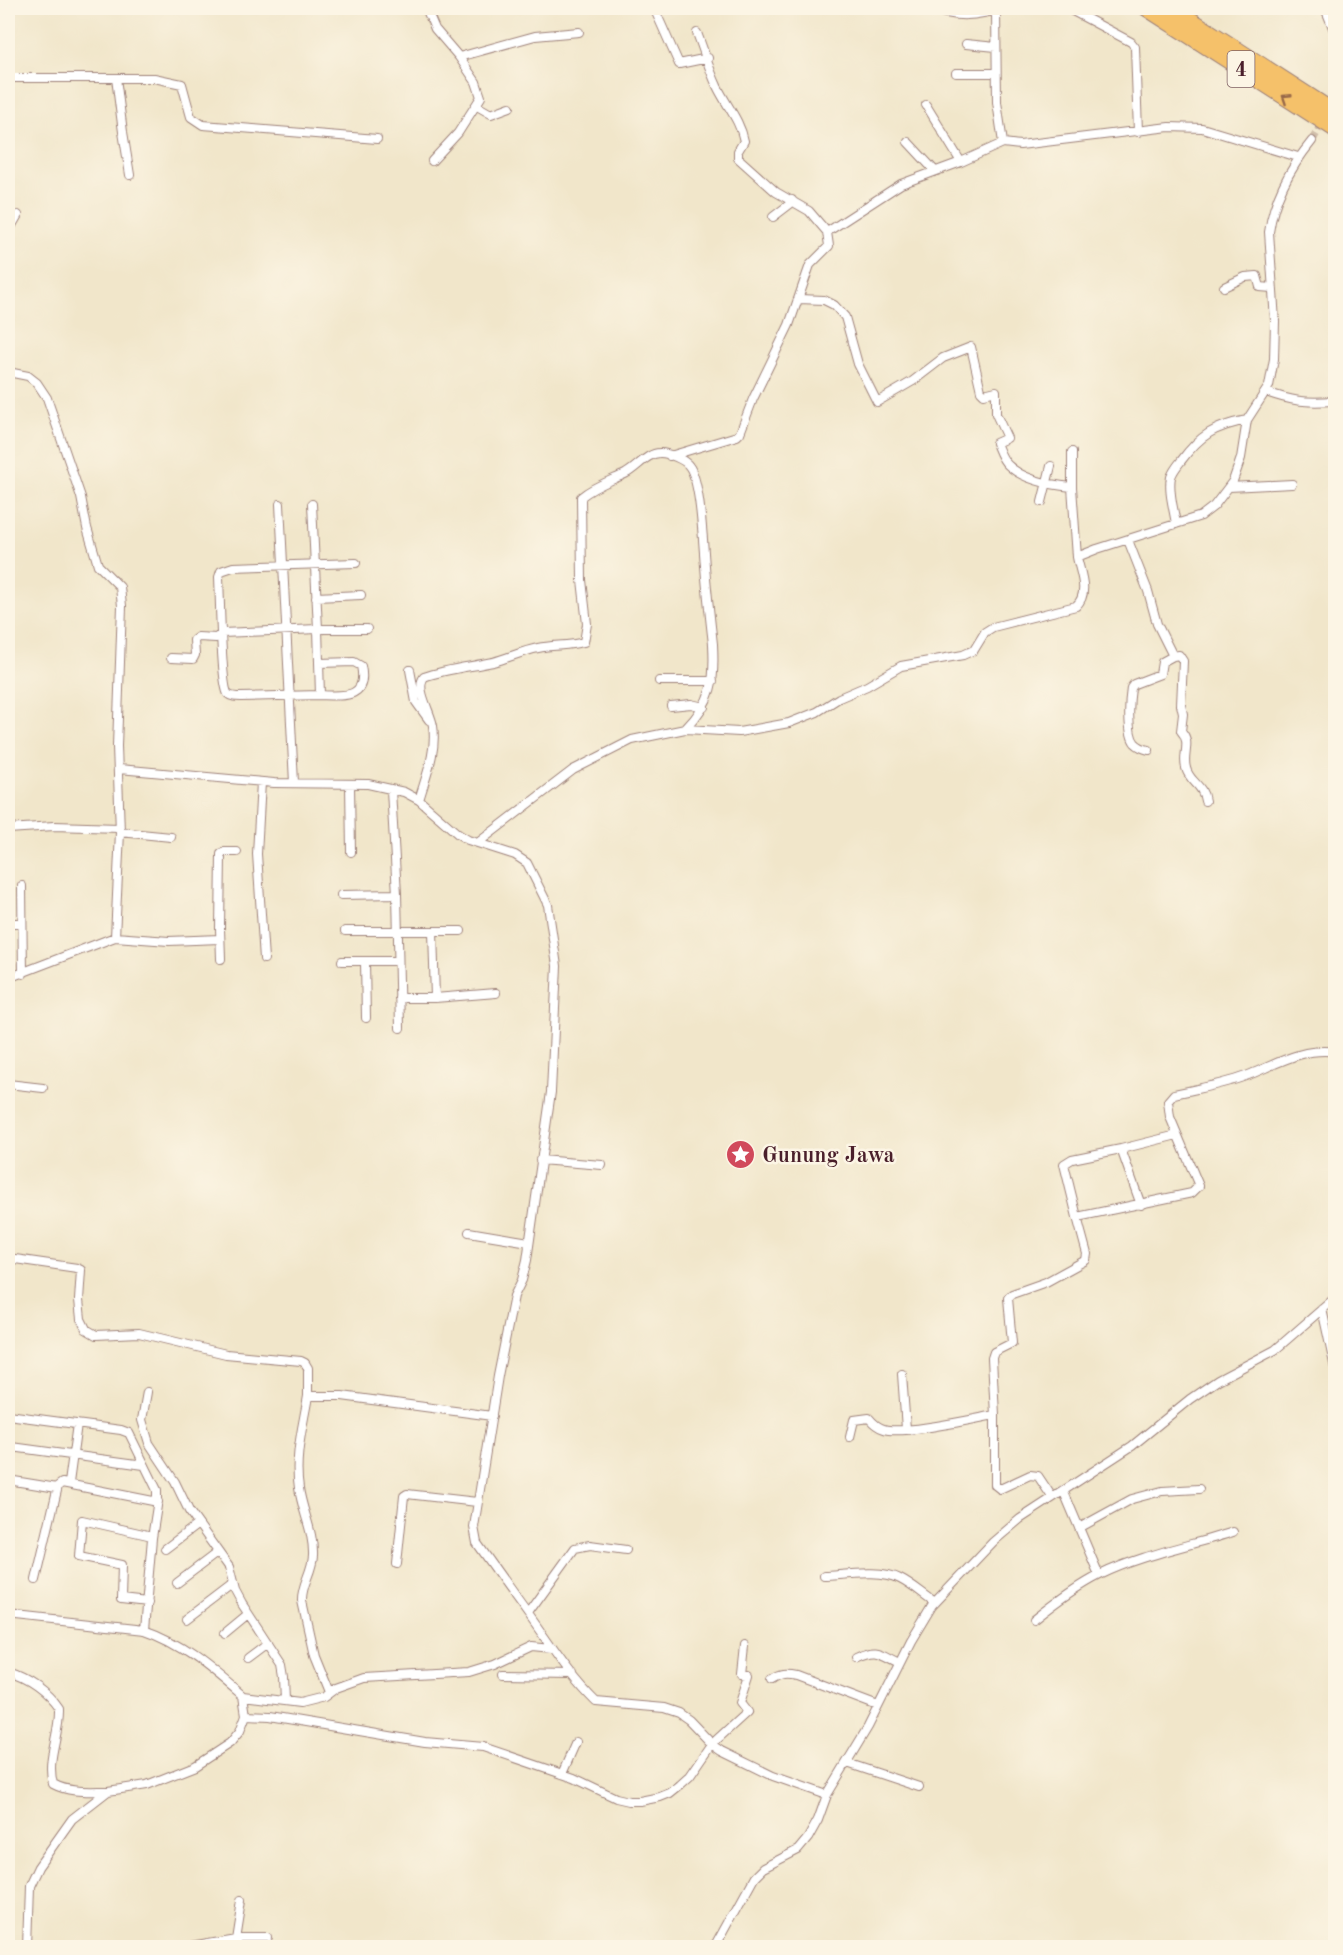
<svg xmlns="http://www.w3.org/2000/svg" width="1343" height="1955" viewBox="0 0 1343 1955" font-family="'Old Standard TT',serif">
<rect width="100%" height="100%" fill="#fcf5e5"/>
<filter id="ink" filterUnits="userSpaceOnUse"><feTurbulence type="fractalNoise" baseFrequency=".0167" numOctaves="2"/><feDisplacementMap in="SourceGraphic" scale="12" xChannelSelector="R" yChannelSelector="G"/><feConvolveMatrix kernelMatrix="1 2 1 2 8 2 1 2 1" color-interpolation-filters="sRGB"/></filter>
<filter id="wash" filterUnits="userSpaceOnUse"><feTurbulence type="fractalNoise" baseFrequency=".008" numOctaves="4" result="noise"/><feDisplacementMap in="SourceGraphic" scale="24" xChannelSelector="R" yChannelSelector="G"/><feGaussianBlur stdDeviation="1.35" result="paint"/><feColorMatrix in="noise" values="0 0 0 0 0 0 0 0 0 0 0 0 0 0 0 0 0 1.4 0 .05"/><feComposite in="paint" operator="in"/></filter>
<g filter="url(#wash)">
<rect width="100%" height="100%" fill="#f1e6ca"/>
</g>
<g filter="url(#ink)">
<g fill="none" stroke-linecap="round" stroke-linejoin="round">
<path stroke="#d0beaa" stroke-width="8" stroke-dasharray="8 4" stroke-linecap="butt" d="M1312,141L1324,120"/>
<defs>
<path id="minor" d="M426,8L435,29L459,57L535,36L579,32
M654,8L679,64L708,58
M928,8C959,19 975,16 1006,8
M1067,8L1131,42L1135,47L1138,132
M1325,8L1336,35
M996,10L997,102L1003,143
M697,33C704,51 709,69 717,86C726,105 740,120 744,141L738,151V158L776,192L809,211L827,232
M966,44L996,47
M956,73H996
M8,78H154L182,84L191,117L203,125L377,139
M116,78L123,132L130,175
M926,105L961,162
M477,106L491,114L510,107
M908,142L935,171
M432,161L458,133L481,97L476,82L459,57
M773,217L790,204L792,200
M8,232L18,215
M1224,287L1245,277L1257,276L1260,287L1272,288
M799,299L824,300L834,305L845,317L858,364L877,402L913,381L943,358L971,347L981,391L984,394L996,391V414L1007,438L996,443C999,450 1002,460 1008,465C1023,480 1051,485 1072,487L1077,557
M8,372L28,376L37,383L47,398L81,497L87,528L98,565L120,587L122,606L117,746L120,832L115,937L8,978
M1266,392C1292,401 1304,403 1332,401
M1072,452V487
M670,456L737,436L740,433L753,399L789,325L810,265L829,246L827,232L901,184L961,162L1003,143L1020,145L1169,127L1202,128L1298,157
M1229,487L1292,484
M1042,502L1051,466
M280,504L294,783
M312,504L318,629H367
M1176,524C1174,510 1168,491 1171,477C1173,471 1177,466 1181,461C1200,435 1215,426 1247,420
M1128,540L1148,591L1157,624L1173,656L1179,655L1183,661L1181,705L1183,714L1181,731C1192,742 1182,755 1186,768C1189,782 1203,784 1205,801
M316,597L361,595
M171,658L193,659L195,655L194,640L198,637L216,638L222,633L318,629L320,695L241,697C236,697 231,697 228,694C221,686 220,594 219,577L221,571L233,567L356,563
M319,663L354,662L361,666C368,699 344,696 320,695
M410,670L416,702L429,720
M659,681H713
M671,706L691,704L704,707
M1149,750C1144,749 1139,747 1135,743C1127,734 1129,701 1131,688L1134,684L1160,674L1162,662L1173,656
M119,769L274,783L368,784L404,792L419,800L458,834L468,840L515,855L527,863L548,905L557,966L551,1092L527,1260L522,1280L514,1296L498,1376L474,1527L477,1543C494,1567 511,1591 528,1614C550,1644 569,1676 596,1702L664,1708L679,1713L689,1720L712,1744L722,1751L773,1776L827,1795
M261,782L257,854L264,959
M350,784L351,852
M391,790L397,894L400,1028
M419,800C426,776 437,751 433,726C431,712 415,689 424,677C446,669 469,667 493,662C508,658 523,651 538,648C554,645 569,646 584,642L587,624L582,580L581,497C594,486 610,481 625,474C637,468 647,453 660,453C669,453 685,460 689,466C701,481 703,545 705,566C707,592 710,618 713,644C715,681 713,701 685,729
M8,829L54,826L119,828
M120,832L171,837
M479,842L573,770L632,740L685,729L739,732L789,723L817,712L839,698L867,686L901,666L963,655L974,650L985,632L993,627L1076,606C1090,593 1080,573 1077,557L1097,549L1201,516L1214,506L1233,481L1241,458L1247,420L1269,386L1274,359L1275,321L1269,232C1274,197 1290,168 1312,141
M22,886L23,974
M341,895L397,894
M8,923H22
M345,931H461
M115,937L169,941L220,939
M221,959L220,928L221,854L224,852H237
M342,961H398
M365,961L366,1018
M399,998H435L433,931
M435,998L496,993
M8,1084L43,1088
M540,1160L602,1165
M1141,1205L1121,1149L1177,1135
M1077,1217L1064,1164L1072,1159L1121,1149
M469,1232L529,1242
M8,1258L77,1268L81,1270L79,1300L81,1319L86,1329L96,1335L139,1333L226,1354L301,1361L305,1363L308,1368V1396H342L492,1416
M1322,1309L1336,1373
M902,1374L906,1429
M147,1392L142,1420L149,1443L175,1482L189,1511L229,1567L235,1591L242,1604L282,1665L284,1677L285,1701
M308,1396C303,1426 294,1457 299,1488C302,1511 314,1532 313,1556C312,1573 301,1585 302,1601L314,1655L329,1692
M8,1415L121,1430L129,1433L157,1490V1506L152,1538L144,1630
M850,1437L854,1420L869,1418C873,1423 877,1427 884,1429C902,1435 973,1419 995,1415
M12,1447L144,1465
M8,1480L57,1488
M69,1483L77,1424
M1063,1490L1099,1575
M1052,1497L1038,1476L1030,1475L1000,1489L995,1485V1415L992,1358L994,1352L1012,1343L1008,1298L1012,1294L1046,1282L1086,1260L1087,1254L1077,1217L1192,1193L1199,1186L1170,1117L1168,1101L1174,1094C1199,1088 1227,1084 1251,1074C1278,1063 1305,1047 1336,1052
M1079,1528L1132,1499L1162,1491L1199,1489
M165,1549L198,1524
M397,1564L404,1496L407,1494L477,1502
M824,1576C846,1575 881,1569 900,1579C912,1585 923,1595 935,1603
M36,1580L58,1486L62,1483L158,1502
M177,1583L218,1552
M147,1603L121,1600L122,1565L79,1556L82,1520L152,1536
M528,1613L575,1548L590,1545L626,1550
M8,1615L144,1630C183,1643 213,1670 243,1696
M187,1619L233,1584
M1034,1620C1054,1604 1076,1587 1100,1575C1141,1555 1189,1546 1233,1532
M8,1632L10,1616
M225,1633L248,1614
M551,1649L531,1647L495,1664L469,1672L364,1678L336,1688L324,1697L300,1703L243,1696L246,1715L270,1716L425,1742L483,1747L574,1778L616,1798L629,1801H640L660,1797L670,1793L680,1785L690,1776L712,1744L747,1712L740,1703L749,1675L742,1674L745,1646
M856,1657C878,1647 879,1652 900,1662
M248,1658L268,1643
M8,1672C28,1678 47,1691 59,1709C60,1735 46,1758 53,1784C70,1793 88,1791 107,1791
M503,1674L573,1675
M772,1679C781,1673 786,1673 796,1675L878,1706
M847,1763L919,1787
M562,1774L576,1742
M236,1938L242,1900
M27,1948L29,1886L38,1867L72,1819L108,1791L147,1785L195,1766L230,1743L240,1731L246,1715
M177,1948L236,1938H268
M715,1948L754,1877L763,1868L798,1850L808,1838L818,1820L827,1795L868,1727L911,1641L932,1606L993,1542L1020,1519L1132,1446L1190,1399L1218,1380L1275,1350L1336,1297"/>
<path id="motorway" d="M1146,8L1336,130
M1173,8L1336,113"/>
</defs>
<use href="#minor" stroke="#9e827a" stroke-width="10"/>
<use href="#motorway" stroke="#9e827a" stroke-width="17"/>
<use href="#minor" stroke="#fff" stroke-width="8"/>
<use href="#motorway" stroke="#f5c16b" stroke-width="15"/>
</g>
<defs><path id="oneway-chevron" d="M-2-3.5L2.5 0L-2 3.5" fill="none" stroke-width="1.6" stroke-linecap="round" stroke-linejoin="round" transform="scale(1.5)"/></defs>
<use stroke="#976848" href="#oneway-chevron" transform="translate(1286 98) rotate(-147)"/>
</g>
<defs>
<symbol id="sight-disc" viewBox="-11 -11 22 22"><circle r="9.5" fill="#d1495b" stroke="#fcf5e5"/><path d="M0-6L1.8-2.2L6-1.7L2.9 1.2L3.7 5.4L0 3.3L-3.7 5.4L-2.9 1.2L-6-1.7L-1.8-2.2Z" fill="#fff"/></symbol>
</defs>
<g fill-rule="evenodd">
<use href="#sight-disc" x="724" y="1138" width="33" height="33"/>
</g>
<g text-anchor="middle" stroke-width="5" stroke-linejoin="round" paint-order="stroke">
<rect fill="#fcf5e5" stroke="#7f5f63" stroke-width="1.5" x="1227.5" y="51" width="27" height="36" rx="4.5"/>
<g font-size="21" font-weight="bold" fill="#4a1f2b">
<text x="1241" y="76">4</text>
</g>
<g font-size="22" font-weight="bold" fill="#4a1f2b" stroke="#fcf5e5" text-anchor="start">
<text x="762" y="1162">Gunung Jawa</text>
</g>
</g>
<rect width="1343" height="1955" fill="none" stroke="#fcf5e5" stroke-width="30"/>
</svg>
